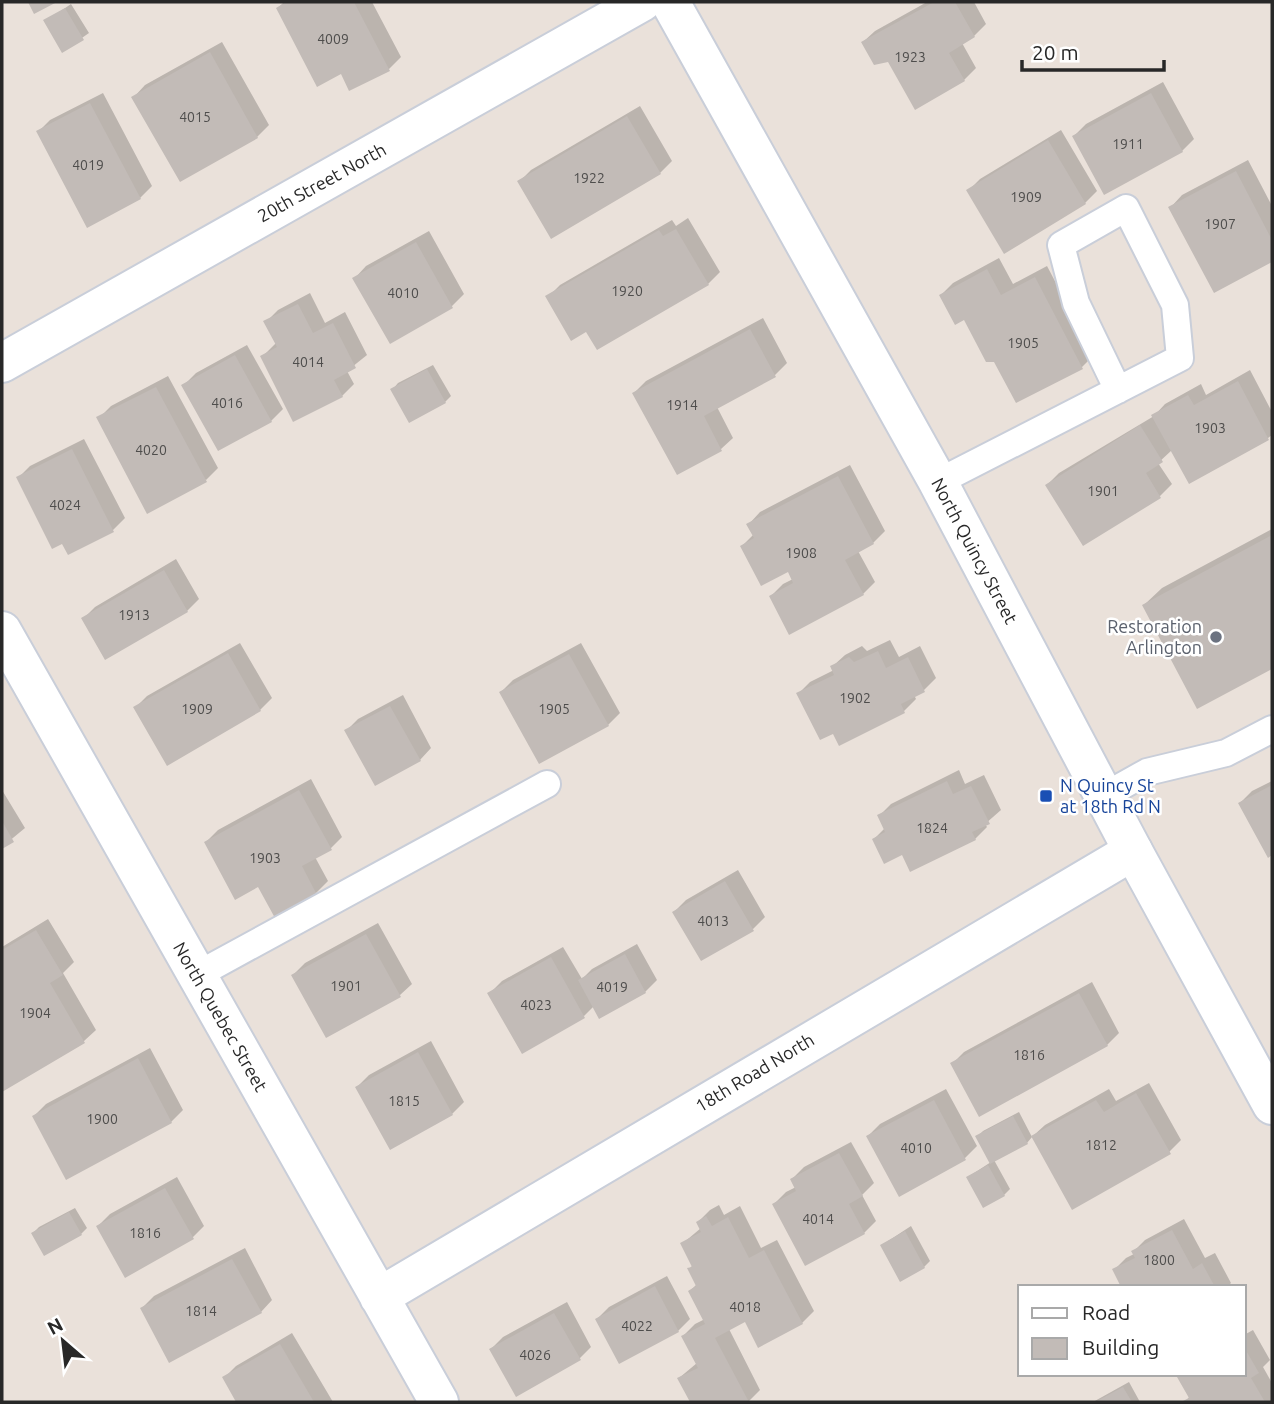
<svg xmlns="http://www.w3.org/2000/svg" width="1274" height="1404" viewBox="0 0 1274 1404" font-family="Ubuntu,sans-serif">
<rect width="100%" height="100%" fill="#eae1da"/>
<path fill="#0003" d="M284,2H372L401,57L389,69L342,72L278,8Z
M927,2H974L986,24L974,36L962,43L976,68L964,80L889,60L863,42L875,31Z
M71,4L89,33L63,51L46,21Z
M222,42L269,125L257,137L134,97L145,85Z
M1163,82L1194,139L1182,151L1105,193L1074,136L1086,124Z
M103,93L152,186L140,198L38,132L50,120Z
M640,106L672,161L660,173L519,182L531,170Z
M1061,130L1097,191L1085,203L968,191L980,179Z
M1248,160L1272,206V260L1215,290L1171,207L1182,195Z
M688,218L720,272L708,284L587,329L548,297L560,285L672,220L676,226Z
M429,231L464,294L452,306L390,342L355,278L366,266Z
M999,258L1013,284L1047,266L1094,355L1082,367L1017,401L995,360L965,317L941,295L953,283Z
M310,293L325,323L345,312L367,355L347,371L354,384L342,396L262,357L276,343L266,322L278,310Z
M763,318L787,363L775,375L717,407L733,438L721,449L677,473L634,393L646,381Z
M247,345L283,409L271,421L184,385L196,373Z
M433,365L451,396L445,402L393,389L398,383Z
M1250,370L1272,412V435L1268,438L1190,481L1172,450L1158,463L1172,484L1160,496L1047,485L1059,473L1154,416L1165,404L1201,384L1206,395Z
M168,376L218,468L206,480L99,418L111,406Z
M84,439L125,518L113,530L63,542L18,478L30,466Z
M850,465L885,531L873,543L858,551L875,582L863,594L771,596L783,584L793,579L788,570L742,546L754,534L749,524L760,512Z
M1272,529V667L1198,707L1144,605L1162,588Z
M176,559L199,599L187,611L83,619L95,607Z
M890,640L899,657L920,646L936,678L924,690L914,695L916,699L904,711L840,744L833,732L798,694L810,682L834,670L833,666L845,655L862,646L867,651Z
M240,643L272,698L260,710L135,708L147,696Z
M581,643L620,713L608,725L501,692L513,680Z
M403,695L431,748L420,760L346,731L358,719Z
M959,770L965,784L984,775L1001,810L985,824L987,827L975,839L902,852L874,839L885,828L879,816L891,804Z
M311,779L342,837L330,849L315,857L328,881L316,893L206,842L218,830Z
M1272,781V853L1268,856L1240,803L1252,791Z
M2,790L25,828L2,847Z
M738,870L765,917L753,929L674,912L686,900Z
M48,919L74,962L63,973L96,1030L84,1041L2,1089V947Z
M378,923L412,984L400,995L293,975L305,963Z
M637,944L657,980L645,992L594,1006L584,1016L490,993L502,981L563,947L582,979L592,969Z
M1092,982L1119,1033L1107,1045L979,1114L952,1064L964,1052Z
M431,1041L464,1102L452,1114L357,1087L369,1075Z
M150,1048L183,1110L171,1122L34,1116L46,1104Z
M1149,1083L1181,1140L1169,1152L1033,1136L1045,1125L1109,1089L1116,1101Z
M946,1089L977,1146L965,1158L899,1194L868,1136L880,1124Z
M1019,1112L1032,1137L1027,1143L994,1160L1010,1189L1004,1195L968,1177L991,1162L977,1137L983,1131Z
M851,1142L874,1183L862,1195L876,1221L864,1233L774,1204L786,1192L796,1187L792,1179L804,1167Z
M177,1177L204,1226L192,1238L98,1226L110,1214Z
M719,1205L724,1215L740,1206L761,1248L777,1240L814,1311L802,1323L745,1320L729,1329L760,1390L748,1402H692L679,1378L697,1363L683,1336L695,1324L705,1319L690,1291L697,1284L689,1269L693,1265L682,1244L701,1228L698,1222L710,1210Z
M75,1208L87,1228L81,1234L33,1233L39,1227Z
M1184,1219L1205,1258L1215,1253L1231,1283L1227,1287H1123L1114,1270L1126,1258L1134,1254L1133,1252L1145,1240Z
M911,1226L930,1261L924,1267L882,1245Z
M245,1248L272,1300L261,1312L142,1308L154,1296Z
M667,1276L690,1319L678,1331L597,1319L609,1307Z
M567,1302L591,1347L579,1359L491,1349L503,1337Z
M1253,1330L1270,1360L1263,1367L1272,1383V1402H1185L1190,1396L1244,1374V1335Z
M292,1333L333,1402H238L224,1378L236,1366Z
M1129,1382L1140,1402H1093Z"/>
<path fill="#c2bbb7" d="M28,2H57L34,14Z
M286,2H354L390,71L349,91L341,74L317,87L276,8Z
M934,2H955L975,37L949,53L965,81L915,110L888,62L874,65L861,42Z
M65,8L84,40L62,53L43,20Z
M210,52L258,138L180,182L131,97Z
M1151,93L1183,152L1104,195L1072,136Z
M90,103L141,199L87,228L36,131Z
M627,116L661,174L551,239L517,181Z
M1048,140L1086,204L1004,254L966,190Z
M1236,171L1272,240V262L1214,293L1168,207Z
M676,229L709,285L597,350L586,332L571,341L545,296L659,230L663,236Z
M416,242L453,308L390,344L352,278Z
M987,269L1001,295L1035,277L1083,369L1016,403L994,362H986L964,320L955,325L939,295Z
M298,304L313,333L333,323L356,368L334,380L343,397L293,422L260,356L277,347L263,321Z
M750,329L776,377L704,416L722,451L677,475L632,393Z
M235,355L272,422L218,451L181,385Z
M427,369L446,403L409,423L390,389Z
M1238,381L1269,440L1189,484L1151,415L1188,395L1194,405Z
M156,387L207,482L147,514L96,417Z
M1140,425L1163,462L1146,473L1161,498L1083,546L1045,485Z
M72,449L114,532L68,555L62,544L52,549L16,477Z
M838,476L874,544L845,560L864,595L789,635L769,596L793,583L788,572L761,586L740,546L754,538L746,524Z
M1272,535V669L1197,709L1142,605Z
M164,570L188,612L105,660L81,618Z
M878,651L886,668L908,657L925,692L901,704L905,713L839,746L833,734L820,740L796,693L834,675L830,666L849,657L854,662Z
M228,653L261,711L167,766L133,707Z
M569,654L609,726L539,764L499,692Z
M390,706L421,761L375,786L344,730Z
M947,781L953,794L971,786L990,824L972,832L976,840L910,872L902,855L884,864L872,839L885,832L877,815Z
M1272,785V855L1268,858L1238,803Z
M299,790L332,850L302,866L317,895L275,918L258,887L235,900L204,842Z
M2,821L14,842L2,849Z
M725,881L754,931L701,961L672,912Z
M36,930L63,975L50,983L85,1043L2,1092V950Z
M366,934L401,997L326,1038L291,975Z
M625,954L646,993L599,1019L578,980Z
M551,957L585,1018L522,1054L487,993Z
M1079,993L1108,1046L979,1117L950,1063Z
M418,1052L453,1115L390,1150L355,1087Z
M138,1058L172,1123L66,1180L32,1116Z
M1136,1093L1171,1154L1072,1210L1031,1136L1096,1100L1104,1112Z
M934,1100L966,1160L899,1197L866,1136Z
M1013,1116L1028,1144L990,1164L975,1136Z
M839,1153L863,1196L849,1204L865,1234L805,1266L772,1204L796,1191L790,1179Z
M988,1165L1005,1196L983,1208L966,1177Z
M165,1188L194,1239L125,1278L96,1226Z
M69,1212L82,1235L44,1256L31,1233Z
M706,1216L712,1226L728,1217L749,1258L764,1250L803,1324L758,1348L745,1322L715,1338L749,1402H690L677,1378L698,1368L681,1336L705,1324L688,1291L696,1286L687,1268L692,1267L680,1243L701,1232L696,1222Z
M1172,1230L1193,1269L1202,1263L1215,1287H1121L1112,1269L1135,1258L1131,1251Z
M905,1231L925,1268L900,1282L880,1245Z
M232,1259L262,1313L169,1363L140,1308Z
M655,1286L679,1332L619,1364L595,1319Z
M554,1313L581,1360L516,1397L489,1349Z
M280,1344L314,1402H236L222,1377Z
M1244,1347L1259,1373L1251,1378L1265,1402H1181L1189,1398L1177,1377L1181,1374H1244Z
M1123,1387L1132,1402H1095Z"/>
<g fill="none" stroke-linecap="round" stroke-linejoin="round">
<defs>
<path id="lane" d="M938,482L1180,358L1175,305L1126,208L1061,245L1076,303L1118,390
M1104,796L1147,772L1226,753L1272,729
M197,975L547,784"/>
<path id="street" d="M2,363L642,2
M2,631L439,1402
M379,1297L1133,851"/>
<path id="secondary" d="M670,2L938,482L1133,851L1272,1105"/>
</defs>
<use href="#lane" stroke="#c9ced9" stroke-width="30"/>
<use href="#street" stroke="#c9ced9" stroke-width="42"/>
<use href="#secondary" stroke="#c9ced9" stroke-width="42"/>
<use href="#lane" stroke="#fff" stroke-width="26"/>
<use href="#street" stroke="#fff" stroke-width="38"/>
<use href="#secondary" stroke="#fff" stroke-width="38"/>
</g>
<circle fill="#6b7280" stroke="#fff" stroke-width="2.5" cx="1216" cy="637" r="7"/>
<rect fill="#1a4fb4" stroke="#fff" stroke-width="2.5" x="1039" y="789" width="14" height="14" rx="3.5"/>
<g text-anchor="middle" stroke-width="5" stroke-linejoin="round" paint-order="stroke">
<g font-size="14" fill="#4e4d4c">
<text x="333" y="44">4009</text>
<text x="910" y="62">1923</text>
<text x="195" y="122">4015</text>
<text x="1128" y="149">1911</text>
<text x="88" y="170">4019</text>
<text x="589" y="183">1922</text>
<text x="1026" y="202">1909</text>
<text x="1220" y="229">1907</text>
<text x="627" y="296">1920</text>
<text x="403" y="298">4010</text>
<text x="1023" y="348">1905</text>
<text x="308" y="367">4014</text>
<text x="227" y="408">4016</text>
<text x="682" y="410">1914</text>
<text x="1210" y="433">1903</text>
<text x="151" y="455">4020</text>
<text x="1103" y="496">1901</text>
<text x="65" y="510">4024</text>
<text x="801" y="558">1908</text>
<text x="134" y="620">1913</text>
<text x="855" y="703">1902</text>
<text x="197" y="714">1909</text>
<text x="554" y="714">1905</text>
<text x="932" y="833">1824</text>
<text x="265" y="863">1903</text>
<text x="713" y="926">4013</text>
<text x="346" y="991">1901</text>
<text x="612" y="992">4019</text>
<text x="536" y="1010">4023</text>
<text x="35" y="1018">1904</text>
<text x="1029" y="1060">1816</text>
<text x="404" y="1106">1815</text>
<text x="102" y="1124">1900</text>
<text x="1101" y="1150">1812</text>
<text x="916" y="1153">4010</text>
<text x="818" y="1224">4014</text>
<text x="145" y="1238">1816</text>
<text x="1159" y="1265">1800</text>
<text x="745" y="1312">4018</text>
<text x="201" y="1316">1814</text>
<text x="637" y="1331">4022</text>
<text x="535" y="1360">4026</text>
</g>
<g font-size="18" fill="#282828" stroke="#fff">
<text transform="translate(322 183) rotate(-29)" y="6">20th Street North</text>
<text transform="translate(974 551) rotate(62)" y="6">North Quincy Street</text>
<text transform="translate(220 1017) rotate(60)" y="6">North Quebec Street</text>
<text transform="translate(755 1073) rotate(-31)" y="6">18th Road North</text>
</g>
<g font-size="18" fill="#5b616d" stroke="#fff" text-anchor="end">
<text x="1202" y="633">Restoration<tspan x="1202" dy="21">Arlington</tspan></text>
</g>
<g font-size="18" fill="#164399" stroke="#fff" text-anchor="start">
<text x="1060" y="792">N Quincy St<tspan x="1060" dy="21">at 18th Rd N</tspan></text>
</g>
</g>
<rect width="1274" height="1404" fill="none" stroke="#282828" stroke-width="7"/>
<rect x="1018" y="1285" width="228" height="91" fill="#ffffff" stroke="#a9a9a9" stroke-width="2"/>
<rect x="1032" y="1308" width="35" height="10" fill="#ffffff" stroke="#a9a9a9" stroke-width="2"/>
<text x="1082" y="1320" font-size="21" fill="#282828">Road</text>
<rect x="1032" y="1338" width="35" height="21" fill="#c2bbb7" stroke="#a9a9a9" stroke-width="2"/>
<text x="1082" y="1355" font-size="21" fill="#282828">Building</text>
<g transform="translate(63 1341) rotate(332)" stroke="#ffffff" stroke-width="5" paint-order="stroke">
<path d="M0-5L12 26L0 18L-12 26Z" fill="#282828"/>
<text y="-10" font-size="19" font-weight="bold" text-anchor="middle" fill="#282828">N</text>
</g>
<path d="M1022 60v10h142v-10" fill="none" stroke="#282828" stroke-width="3.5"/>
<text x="1032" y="60" font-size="21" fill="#282828" stroke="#ffffff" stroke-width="5" paint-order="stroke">20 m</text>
</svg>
